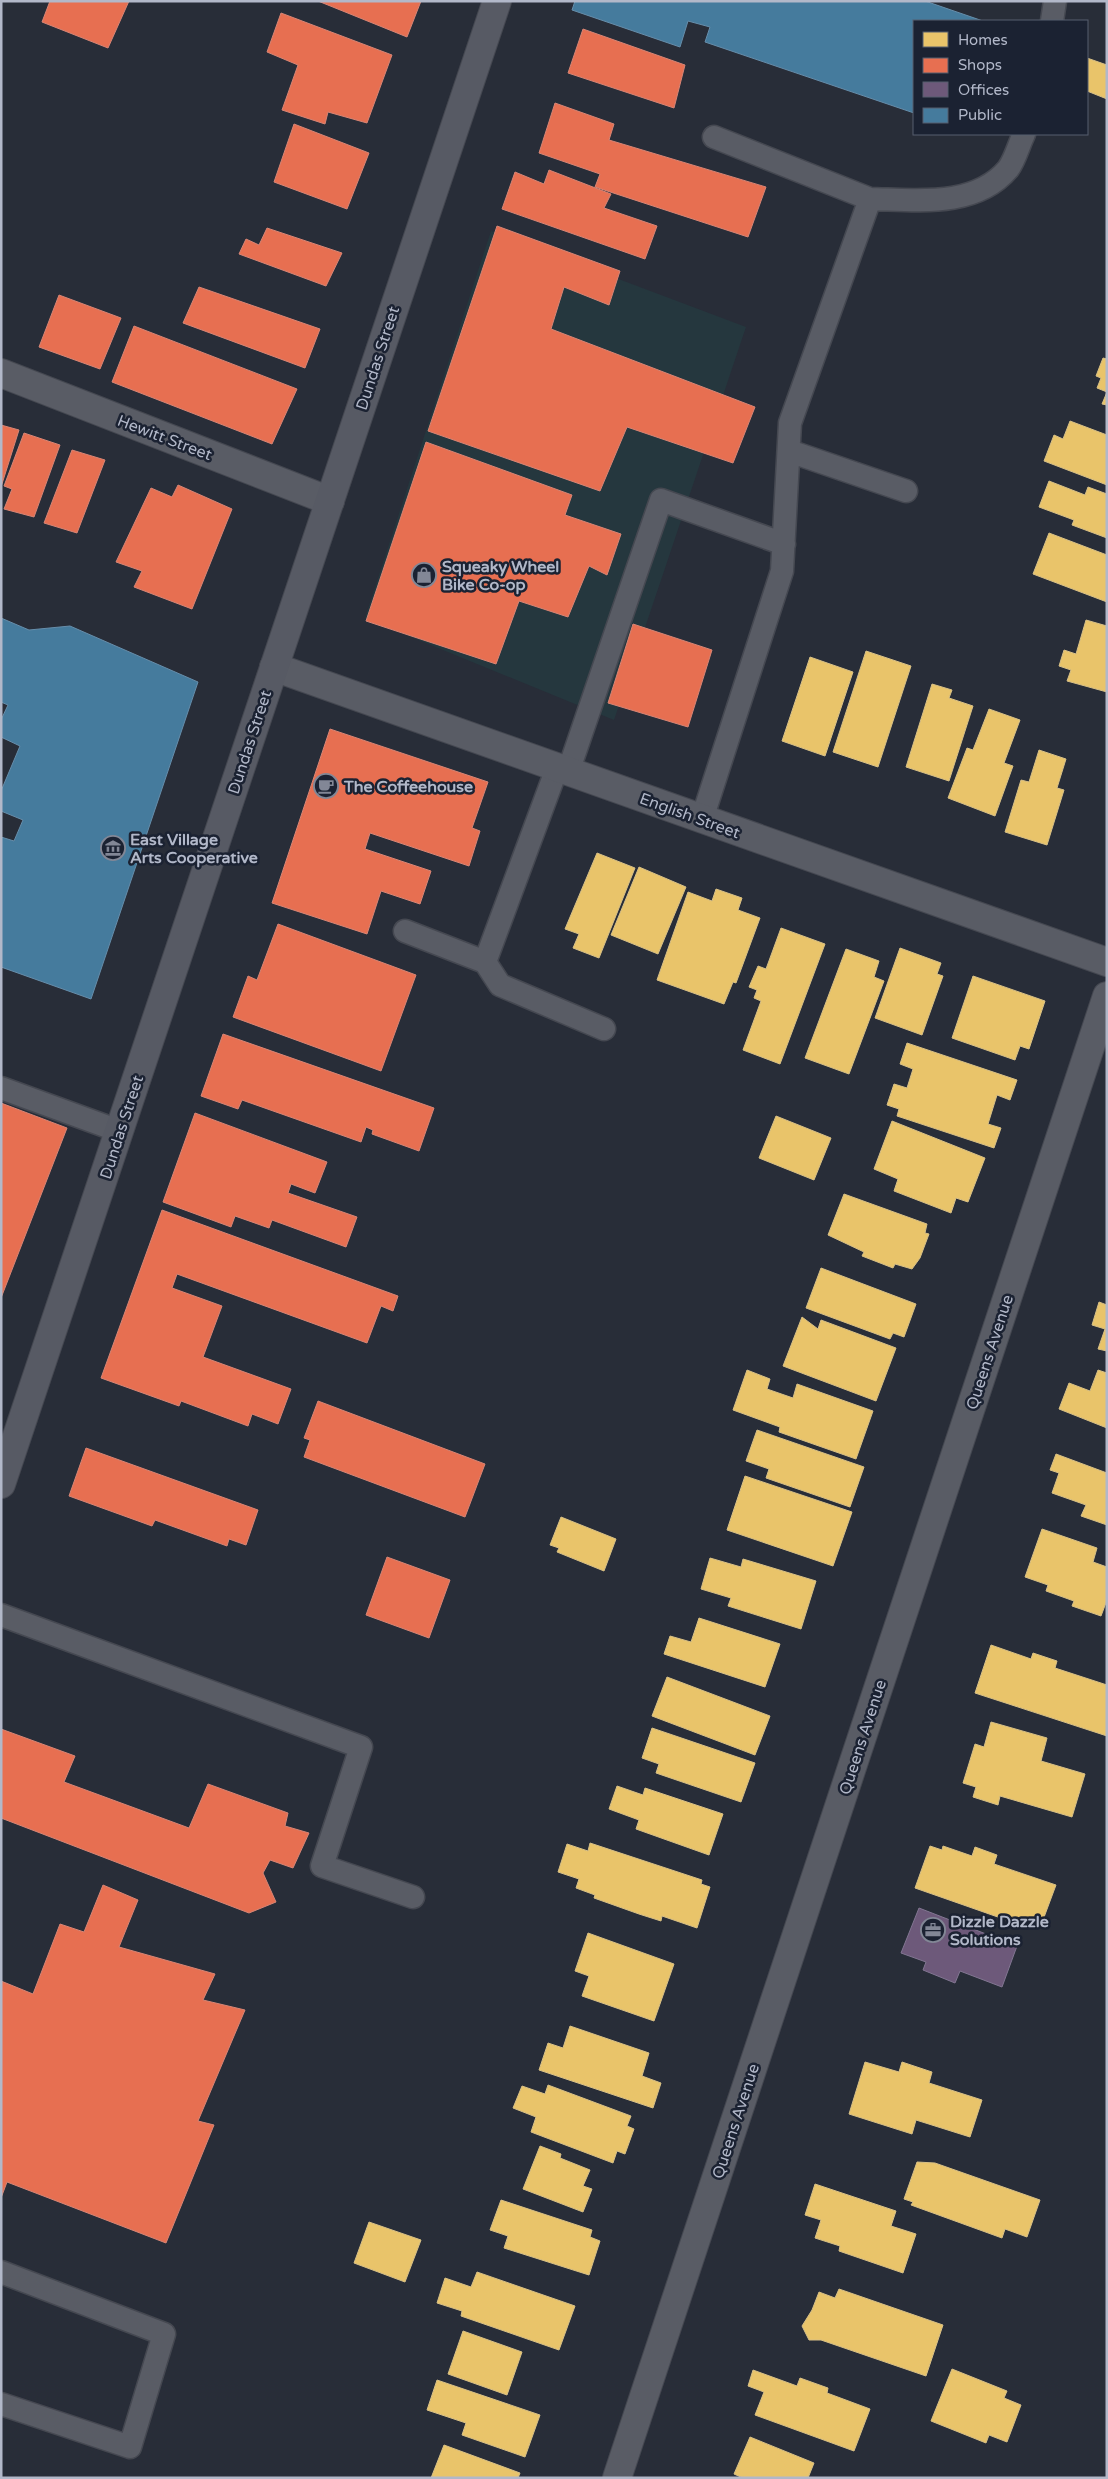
<svg xmlns="http://www.w3.org/2000/svg" width="1108" height="2479" viewBox="0 0 1108 2479" font-family="'Varela Round',sans-serif">
<rect width="100%" height="100%" fill="#282d38"/>
<path fill="#25373e" d="M491,231L746,327L614,720L365,618Z"/>
<path fill="#e9c46a" stroke="#d8c086" d="M1087,58L1107,65V99L1087,91Z
M1103,358L1107,359V392L1097,388L1101,378L1096,376Z
M1107,392V405L1102,404Z
M1070,421L1107,435V485L1044,461L1054,435L1063,439Z
M1049,481L1085,495L1088,487L1107,494V538L1072,525L1074,520L1039,507Z
M1049,533L1107,555V602L1033,574Z
M1086,620L1107,626V692L1067,681L1071,670L1059,666L1064,650L1076,654Z
M866,651L911,666L878,767L833,752Z
M810,657L853,672L825,756L782,741Z
M932,684L952,690L949,698L973,706L949,781L906,767Z
M989,709L1020,720L1004,763L1013,766L995,816L948,798L967,748L973,750Z
M1039,750L1066,759L1057,788L1064,790L1047,845L1005,832L1021,780L1029,782Z
M597,853L635,868L599,958L573,948L579,934L565,929Z
M639,867L686,887L658,954L611,935Z
M716,889L742,898L738,910L760,918L736,983L733,982L724,1004L657,980L688,892L712,901Z
M781,928L825,944L780,1064L743,1050L761,1001L754,998L757,990L749,987L758,966L766,969Z
M900,948L941,963L937,974L943,976L922,1035L875,1018Z
M846,949L879,961L874,977L884,981L849,1074L805,1058Z
M973,976L1045,1001L1029,1049L1020,1046L1015,1060L952,1038Z
M907,1043L1017,1080L1010,1100L997,1095L988,1124L1001,1128L994,1148L897,1116L899,1109L887,1105L894,1084L907,1088L913,1069L900,1064Z
M776,1116L831,1138L814,1180L759,1158Z
M892,1121L985,1158L968,1202L956,1198L951,1213L894,1191L898,1179L874,1169Z
M844,1194L927,1224L925,1233L929,1234L920,1258L912,1269L895,1264L893,1268L862,1256L864,1252L828,1235Z
M821,1268L916,1304L904,1337L893,1333L890,1339L806,1308Z
M1099,1302L1107,1305V1351L1098,1349L1105,1329L1092,1325Z
M802,1317L818,1329L821,1320L896,1348L876,1401L783,1366Z
M747,1370L770,1379L767,1389L793,1398L797,1384L873,1411L856,1459L779,1432L780,1427L733,1410Z
M1098,1370L1107,1373V1428L1059,1409L1069,1383L1090,1391Z
M757,1430L864,1467L850,1507L766,1478L769,1469L746,1461Z
M1056,1454L1107,1473V1525L1081,1516L1086,1505L1052,1493L1059,1473L1050,1470Z
M745,1476L852,1512L833,1566L727,1530Z
M561,1517L616,1539L604,1571L557,1552L559,1548L550,1545Z
M1042,1529L1097,1548L1093,1562L1107,1567V1600L1101,1616L1072,1606L1074,1601L1046,1591L1048,1585L1025,1577Z
M710,1558L741,1567L743,1559L816,1581L801,1629L728,1606L731,1598L701,1589Z
M699,1618L780,1644L765,1687L664,1654L670,1636L691,1642Z
M991,1645L1031,1659L1033,1653L1057,1661L1055,1668L1107,1685V1736L975,1693Z
M667,1677L770,1716L755,1755L652,1716Z
M991,1722L1047,1738L1041,1761L1085,1774L1072,1817L1000,1796L998,1805L973,1797L976,1787L963,1783L975,1744L984,1747Z
M652,1728L755,1763L741,1802L656,1773L659,1764L642,1758Z
M617,1786L643,1795L645,1788L723,1814L709,1855L636,1829L639,1820L609,1809Z
M590,1843L702,1880L701,1884L710,1887L697,1928L662,1916L661,1921L639,1914L594,1898L595,1895L576,1888L579,1879L558,1872L567,1844L588,1851Z
M930,1846L942,1850L943,1846L972,1856L975,1847L997,1855L994,1864L1056,1885L1040,1928L1016,1920L1015,1923L915,1888Z
M588,1933L674,1964L654,2021L582,1996L589,1976L575,1971Z
M570,2026L649,2053L642,2076L661,2083L653,2108L539,2070L548,2043L563,2048Z
M865,2062L899,2072L902,2062L932,2072L929,2083L982,2100L970,2137L916,2120L912,2134L849,2114Z
M548,2085L631,2116L627,2126L634,2129L625,2154L617,2151L613,2163L531,2132L536,2117L513,2108L522,2086L545,2094Z
M540,2146L561,2154L560,2158L590,2170L583,2186L592,2189L583,2212L523,2189Z
M917,2162L935,2163L1040,2200L1027,2237L1005,2229L1002,2238L911,2205L913,2202L904,2199Z
M815,2184L896,2211L891,2226L916,2234L903,2273L839,2251L840,2246L815,2238L821,2220L805,2215Z
M501,2200L592,2230L590,2237L600,2241L589,2275L504,2248L508,2236L490,2230Z
M369,2222L421,2240L405,2282L354,2263Z
M477,2272L575,2306L559,2350L461,2316L462,2311L437,2303L445,2278L471,2287Z
M839,2289L943,2325L926,2376L821,2340H809L802,2326L812,2310L819,2292L835,2298Z
M463,2331L522,2352L507,2395L448,2374Z
M952,2369L1007,2391L1004,2398L1021,2405L1007,2442L989,2435L986,2443L931,2421Z
M753,2370L797,2386L800,2378L828,2388L827,2393L870,2409L854,2451L755,2415L764,2392L748,2386Z
M437,2380L540,2415L525,2457L462,2435L466,2423L427,2410Z
M750,2437L814,2463L808,2478H743L734,2474Z
M444,2445L520,2473L518,2478H431Z"/>
<path fill="#e76f51" stroke="#d78575" d="M50,1H129L108,48L42,22Z
M318,1H421L407,37Z
M281,13L392,55L367,123L328,112L325,124L282,110L298,65L267,52Z
M583,29L685,65L674,108L568,73Z
M555,103L614,124L609,140L766,187L748,237L595,187L600,174L539,153Z
M294,124L369,153L347,209L274,182Z
M549,170L611,194L604,208L657,226L645,259L502,209L515,172L544,184Z
M497,226L620,271L609,305L564,287L551,329L755,407L733,463L627,427L600,491L428,431Z
M267,228L342,253L326,286L239,254L246,239L259,245Z
M199,287L320,329L305,368L183,323Z
M59,295L121,318L100,369L39,347Z
M134,326L297,389L272,444L112,382Z
M1,425L19,430L1,487Z
M24,433L60,445L34,517L4,509L12,489L4,486Z
M426,442L572,495L565,515L621,534L607,575L589,566L568,617L519,601L496,664L366,621Z
M72,450L105,460L77,533L44,523Z
M178,485L232,509L192,609L134,587L142,571L116,562L151,488L172,497Z
M633,624L712,650L688,727L608,703Z
M330,729L488,782L472,828L480,831L469,866L370,833L365,849L431,871L420,904L381,891L367,934L272,903Z
M278,924L416,975L381,1071L233,1017L248,976L257,980Z
M223,1034L434,1108L419,1151L372,1134L373,1130L366,1127L361,1142L242,1100L238,1109L201,1096Z
M1,1103L67,1128L1,1298Z
M195,1113L327,1162L315,1193L291,1184L288,1193L357,1217L346,1247L272,1220L269,1228L235,1216L231,1227L163,1202Z
M162,1210L398,1296L393,1311L381,1306L367,1343L177,1274L172,1288L222,1306L203,1357L291,1389L278,1424L252,1414L248,1426L181,1401L179,1406L101,1378Z
M318,1401L485,1464L465,1517L304,1457L310,1440L304,1438Z
M86,1448L258,1510L246,1545L229,1539L227,1546L155,1520L152,1526L69,1496Z
M387,1557L450,1580L429,1638L366,1615Z
M1,1729L75,1756L64,1782L189,1828L208,1784L288,1813L285,1826L309,1833L293,1868L270,1860L263,1873L276,1902L249,1913L1,1818Z
M103,1885L138,1900L119,1947L215,1974L203,2000L245,2010L198,2121L214,2125L166,2243L7,2182L1,2198V1981L33,1994L60,1924L84,1932Z"/>
<path fill="#6d597a" stroke="#827692" d="M919,1908L1017,1946L1002,1987L960,1971L955,1983L923,1970L926,1962L901,1953Z"/>
<path fill="#457b9d" stroke="#668daa" d="M575,1H925L983,21H914V113L705,42L710,27L688,21L680,47L572,10Z
M1,618L29,630L70,626L198,682L91,999L1,967V837L14,841L23,820L1,811V791L20,746L1,737V720L8,705L1,702Z"/>
<g fill="none" stroke-linecap="round" stroke-linejoin="round">
<defs>
<path id="service" d="M1052,21L1055,1
M714,137L870,199
M789,451L906,491
M557,768L485,962L500,985L604,1029
M568,772L661,500L784,544
M702,819L782,571L790,423L870,199C916,200 975,208 1008,169C1015,160 1019,144 1024,134
M405,931L485,962
M1,1088L119,1131
M1,1615L361,1747L322,1866L413,1897
M1,2272L164,2334L130,2447L1,2404"/>
<path id="minor" d="M1,373L330,501
M274,667L1107,962"/>
<path id="tertiary" d="M617,2478L1107,996"/>
<path id="secondary" d="M1,1484L497,1"/>
</defs>
<use href="#service" stroke="#454851" stroke-width="25"/>
<use href="#minor" stroke="#454851" stroke-width="30"/>
<use href="#tertiary" stroke="#454851" stroke-width="30"/>
<use href="#secondary" stroke="#454851" stroke-width="30"/>
<use href="#service" stroke="#595c65" stroke-width="22"/>
<use href="#minor" stroke="#595c65" stroke-width="28"/>
<use href="#tertiary" stroke="#595c65" stroke-width="28"/>
<use href="#secondary" stroke="#575a64" stroke-width="28"/>
</g>
<defs>
<symbol id="shop-ring" viewBox="-11 -11 22 22"><circle r="9.5" fill="#1b2232" stroke="#828796" stroke-width="1.5"/><path d="M-5-2.5h2.3a2.7 3.5 0 0 1 5.4 0H5L5.5 6h-11ZM-1.5-2.5h3a1.5 2.3 0 0 0-3 0Z" fill="#828796"/></symbol>
<symbol id="cafe-ring" viewBox="-11 -11 22 22"><circle r="9.5" fill="#1b2232" stroke="#828796" stroke-width="1.5"/><path d="M-5.5-4.5H6V0H3Q3 3.5 0 3.5H-2.5Q-5.5 3.5-5.5 0ZM3-3.2v2h1.7v-2ZM-6 4.5H4V6H-6Z" fill="#828796"/></symbol>
<symbol id="museum-ring" viewBox="-11 -11 22 22"><circle r="9.5" fill="#1b2232" stroke="#828796" stroke-width="1.5"/><path d="M0-6L6-3V-2H-6V-3ZM-5-1h2V3h-2ZM-1-1h2V3h-2ZM3-1h2V3H3ZM-6 4H6V6H-6Z" fill="#828796"/></symbol>
<symbol id="office-ring" viewBox="-11 -11 22 22"><circle r="9.5" fill="#1b2232" stroke="#828796" stroke-width="1.5"/><path d="M-6-3h4V-5.5h4V-3h4V5H-6ZM-1-4.5V-3h2v-1.5ZM-6 0V1H6V0Z" fill="#828796"/></symbol>
</defs>
<g fill-rule="evenodd">
<use href="#shop-ring" x="410" y="561" width="28" height="28"/>
<use href="#cafe-ring" x="312" y="772" width="28" height="28"/>
<use href="#museum-ring" x="99" y="834" width="28" height="28"/>
<use href="#office-ring" x="919" y="1916" width="28" height="28"/>
</g>
<g text-anchor="middle" stroke-width="5" stroke-linejoin="round" paint-order="stroke">
<g font-size="16" fill="#b2b8c9" stroke="#1b2232">
<text transform="translate(377 358) rotate(-72)" y="6">Dundas Street</text>
<text transform="translate(165 437) rotate(21)" y="6">Hewitt Street</text>
<text transform="translate(249 742) rotate(-72)" y="6">Dundas Street</text>
<text transform="translate(690 815) rotate(20)" y="6">English Street</text>
<text transform="translate(121 1127) rotate(-72)" y="6">Dundas Street</text>
<text transform="translate(989 1352) rotate(-72)" y="6">Queens Avenue</text>
<text transform="translate(862 1737) rotate(-72)" y="6">Queens Avenue</text>
<text transform="translate(735 2121) rotate(-72)" y="6">Queens Avenue</text>
</g>
<g font-size="16" font-weight="bold" fill="#b2b8c9" stroke="#1b2232" text-anchor="start">
<text x="442" y="572">Squeaky Wheel<tspan x="442" dy="18">Bike Co-op</tspan></text>
<text x="344" y="792">The Coffeehouse</text>
<text x="130" y="845">East Village<tspan x="130" dy="18">Arts Cooperative</tspan></text>
<text x="950" y="1927">Dizzle Dazzle<tspan x="950" dy="18">Solutions</tspan></text>
</g>
</g>
<rect width="1108" height="2479" fill="none" stroke="#b2b8c9" stroke-width="5"/>
<rect x="913" y="20" width="175" height="115" fill="#1b2232" stroke="#575e6e"/>
<rect x="923" y="32" width="25" height="15" fill="#e9c46a" stroke="#575e6e"/>
<text x="958" y="45" font-size="15" fill="#b2b8c9">Homes</text>
<rect x="923" y="58" width="25" height="15" fill="#e76f51" stroke="#575e6e"/>
<text x="958" y="70" font-size="15" fill="#b2b8c9">Shops</text>
<rect x="923" y="82" width="25" height="15" fill="#6d597a" stroke="#575e6e"/>
<text x="958" y="95" font-size="15" fill="#b2b8c9">Offices</text>
<rect x="923" y="108" width="25" height="15" fill="#457b9d" stroke="#575e6e"/>
<text x="958" y="120" font-size="15" fill="#b2b8c9">Public</text>
</svg>
